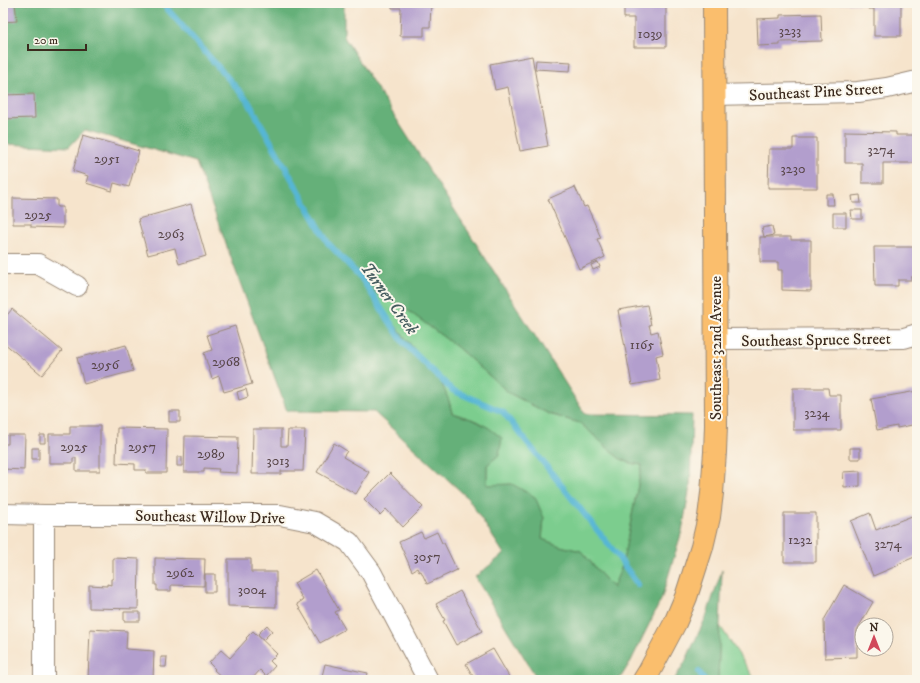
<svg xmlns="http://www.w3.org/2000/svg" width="920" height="683" viewBox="0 0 920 683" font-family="'IM FELL DW Pica',serif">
<rect width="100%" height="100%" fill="#fbf7ec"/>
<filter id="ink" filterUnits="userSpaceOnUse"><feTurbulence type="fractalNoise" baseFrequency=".025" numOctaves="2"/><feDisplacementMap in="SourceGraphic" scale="8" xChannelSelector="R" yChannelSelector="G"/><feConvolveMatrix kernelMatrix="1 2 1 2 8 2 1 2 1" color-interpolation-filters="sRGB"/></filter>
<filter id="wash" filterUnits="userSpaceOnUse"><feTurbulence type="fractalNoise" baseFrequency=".012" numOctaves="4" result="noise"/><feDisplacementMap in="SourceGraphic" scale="16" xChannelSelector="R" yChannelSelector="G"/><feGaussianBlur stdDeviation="0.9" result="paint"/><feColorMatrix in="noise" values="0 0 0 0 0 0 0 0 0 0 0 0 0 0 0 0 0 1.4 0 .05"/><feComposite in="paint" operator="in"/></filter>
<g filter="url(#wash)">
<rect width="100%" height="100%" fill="#f6e4cc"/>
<path fill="#7ccd8e" stroke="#5c7c56" d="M363,285L406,309L457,347L509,393L549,414L580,423L619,458L630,463L642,465L622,566L613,588L581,551L560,546L542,539L544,518L512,484L487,486V465L499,454L489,428L474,420L452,413L449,401Z
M720,626L753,676L756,680H718Z"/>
<path fill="#65b079" stroke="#506d4c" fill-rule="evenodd" d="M3,3H344V37L585,414L692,415L690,486L682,531L661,600L631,661L619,680H538L475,577L504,554L468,498L374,412L287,411L196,162L85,130L69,147L3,144ZM364,286L406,309L457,347L509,393L549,414L580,423L619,458L630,463L642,465L622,566L613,588L581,551L560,546L542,539L544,518L535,497L512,484L487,485V465L499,455L502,438L489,428L474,420L452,413L449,401L442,384Z
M722,570L718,680H674L685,662L706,617Z"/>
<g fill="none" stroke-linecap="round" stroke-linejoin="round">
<path stroke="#56b6d4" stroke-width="6" d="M162,3L248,101L328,243L362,279L403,342L452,390L503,412L617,555L638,585
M699,672L704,680"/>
</g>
<g id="blocks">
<path fill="#b29ecd" d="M3,3H15L17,21L3,22Z
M392,3H431L430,27H424V36H400L401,8H392Z
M624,3H666V47H634V18H624Z
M839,3H901V36H874V9H868V4H839Z
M821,14L822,41L780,42V45L758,46L757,19L780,18V15Z
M532,56L548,146L520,151L508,87L495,90L490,64Z
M536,60L571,62L570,71L535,69Z
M34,94L35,118L3,119V95Z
M845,131L896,132V135H917V163H883V183H862V163H845Z
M83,135L139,151L129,187L114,183L112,191L86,183L88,176L73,171Z
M793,138H817V188H768L769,149H793Z
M575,187L584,207L587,206L601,238L597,239L605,257L579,269L548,199Z
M826,194H833L834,205H826Z
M860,195L861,203H853L852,196Z
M13,198L57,199V207H63V228L31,227V224H13Z
M191,204L206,256L179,264L175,248L148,255L138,219Z
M851,210H862V219H852Z
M833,213H846V227H833Z
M772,226L774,235L764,237L762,228Z
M760,237H791V240H811V291L782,290V270H778V262H760Z
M874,247H917V277H911V280H898V286H875Z
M598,262L600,267L593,270L591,265Z
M647,305L651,325H649L651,333L658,331L663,354L656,356L660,380L632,385L618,310Z
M12,309L62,351L42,375L3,342V320Z
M235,326L252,384L224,392L219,376L212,379L204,353L212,350L207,335Z
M126,345L133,371L84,384L77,358Z
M793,388H828L829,395H841V430H793Z
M246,389L248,397L239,400L237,392Z
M917,391V424L897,428V426L877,430L871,399Z
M169,411H180V422H169Z
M70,426H100V471H76V458H73V463H49V434H70Z
M117,428L167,429L166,473H146V470H135V464L116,463Z
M253,429H281V446H287L288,430H305L303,471H281V474H252Z
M8,435H25L24,470L3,469V444H8Z
M40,435H45V443H40Z
M185,436L238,437L237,473L218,472L219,469L204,468V472H184Z
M334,443L347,451L343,457L369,472L356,494L317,472Z
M32,448H39V459H32Z
M850,448H860V459H850Z
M177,457H182V466H177Z
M860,471V486L844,487L843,472Z
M390,473L423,507L403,527L386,509L380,515L364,499Z
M784,513H816V562H784Z
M870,513L876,530L912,516L917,529V556L898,564L899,565L873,576L851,521Z
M421,532L424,538L437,532L442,543H444L457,570L427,584L421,571L419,572L417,568L412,571L399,542Z
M113,558L139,559L138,609L89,608V585L107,586V584L111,585V579H113Z
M155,558L205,559L204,586L171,585V591H157V585H155Z
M228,559H251V572H276V607L228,606Z
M316,570L339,610L335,612L345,629L320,643L297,604L303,600L294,583Z
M205,574H215V592H205Z
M844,585L873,602L857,630V657L825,658L824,620Z
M460,591L482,631L456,645L443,621L445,620L436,604Z
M124,612H140V621H124Z
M267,625L272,631L263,640L258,634Z
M90,629L127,631L126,649L154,651L153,680H88Z
M253,631L277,654L270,661L275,666L266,676L260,670L252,679L253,680H225L214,670L215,669L209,663L221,650L230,658L247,639L246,638Z
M493,649L511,680H475L466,664Z
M161,657H167L166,667H161Z
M325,664L368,673L366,680H321Z"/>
</g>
</g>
<g filter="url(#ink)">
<use href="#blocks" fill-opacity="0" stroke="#988775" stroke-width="1"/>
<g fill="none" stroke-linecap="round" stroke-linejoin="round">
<defs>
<path id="minor" d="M714,95L858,92L887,88L917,81
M3,264H38L77,286
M715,339L904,338L917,334
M3,514L44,515H280L315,522L349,542L371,572L428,680
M44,515V680"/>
<path id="major" d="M644,680L649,672L675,623L686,597L702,547L709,517L712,493L715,452L716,425L714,3"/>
</defs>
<use href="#minor" stroke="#988775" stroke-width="22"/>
<use href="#major" stroke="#988775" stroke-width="24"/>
<use href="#minor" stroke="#fff" stroke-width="20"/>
<use href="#major" stroke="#fabe6d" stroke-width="22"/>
</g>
</g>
<g text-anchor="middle" stroke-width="4" stroke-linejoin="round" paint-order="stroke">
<g font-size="14" fill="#59474a">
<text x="790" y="35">3233</text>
<text x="650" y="38">1039</text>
<text x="881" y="154">3274</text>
<text x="107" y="163">2951</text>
<text x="793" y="173">3230</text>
<text x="38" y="219">2925</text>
<text x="171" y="238">2963</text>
<text x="642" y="349">1165</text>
<text x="226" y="366">2968</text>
<text x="105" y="369">2956</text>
<text x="817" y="417">3234</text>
<text x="74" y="451">2925</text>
<text x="142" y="451">2957</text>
<text x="211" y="458">2989</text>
<text x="278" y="465">3013</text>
<text x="800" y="544">1232</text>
<text x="888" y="548">3274</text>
<text x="427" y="561">3057</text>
<text x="180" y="577">2962</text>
<text x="252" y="594">3004</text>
</g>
<g font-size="16" fill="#3b2a1e" stroke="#fbf7ec">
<text transform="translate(816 91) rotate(-3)" y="6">Southeast Pine Street</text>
<text transform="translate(816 339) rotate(-1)" y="6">Southeast Spruce Street</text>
<text transform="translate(715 348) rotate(-90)" y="6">Southeast 32nd Avenue</text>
<text transform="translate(210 516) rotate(1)" y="6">Southeast Willow Drive</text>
</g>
<g font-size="17" font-style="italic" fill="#445b5e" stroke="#fbf7ec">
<text transform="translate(390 298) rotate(54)" y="6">Turner Creek</text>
</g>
</g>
<rect width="920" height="683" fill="none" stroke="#fbf7ec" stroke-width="16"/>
<g transform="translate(874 637)"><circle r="19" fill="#fbf7ec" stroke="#aea59a"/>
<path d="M0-3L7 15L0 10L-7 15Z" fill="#d1495b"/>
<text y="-6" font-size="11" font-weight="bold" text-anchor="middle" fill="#3b2a1e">N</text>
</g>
<path d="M28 44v6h58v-6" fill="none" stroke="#3b2a1e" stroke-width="2"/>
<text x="34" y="44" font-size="12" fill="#3b2a1e" stroke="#fbf7ec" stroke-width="3" paint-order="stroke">20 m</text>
</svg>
